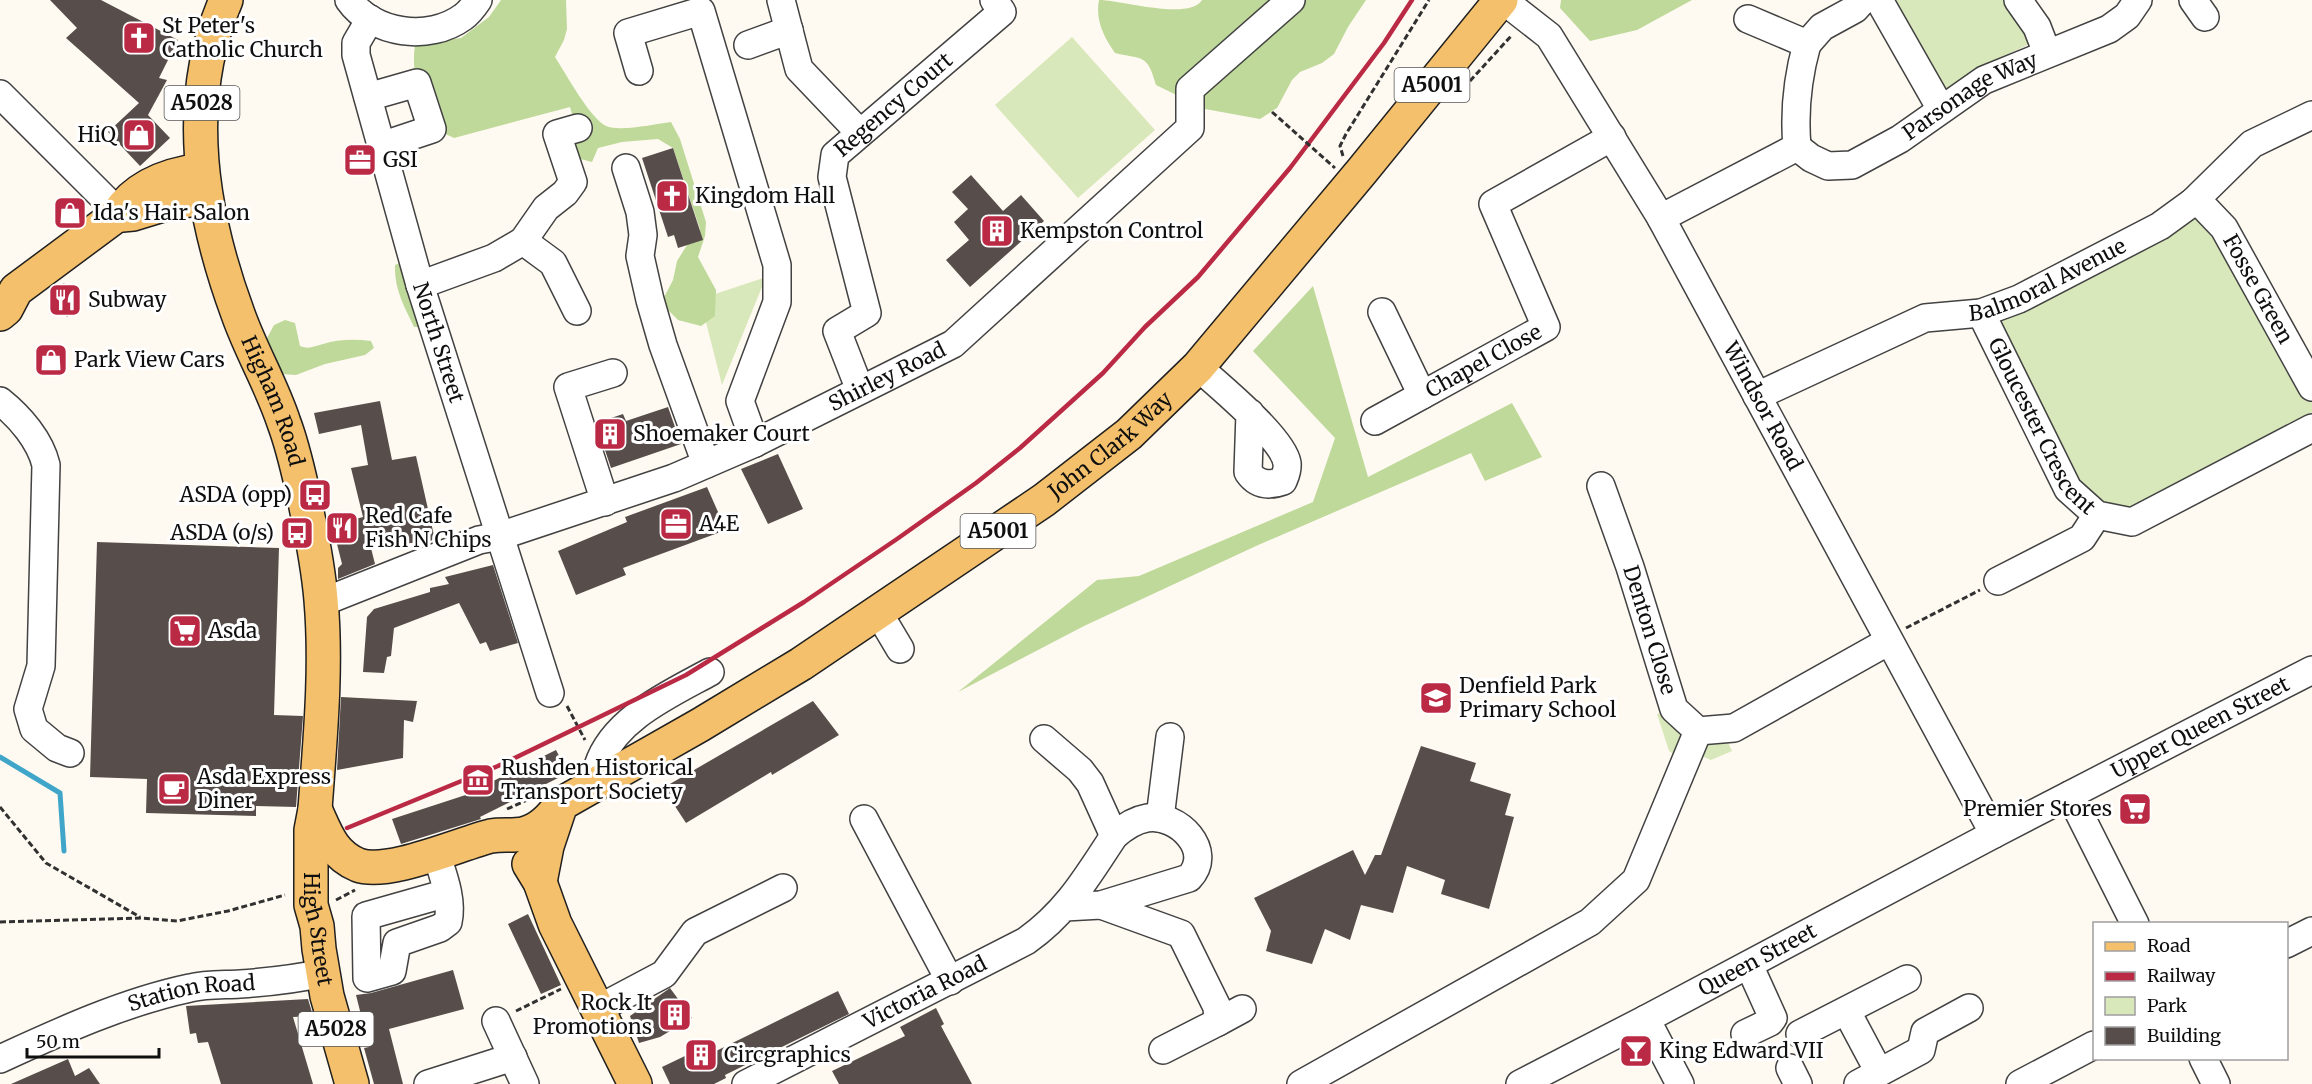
<svg xmlns="http://www.w3.org/2000/svg" width="2312" height="1084" viewBox="0 0 2312 1084" font-family="Merriweather,serif">
<rect width="100%" height="100%" fill="#fffaf1"/>
<path fill="#d9e8bb" d="M1890,0H2011L2036,41L1974,70L1944,93Z
M1072,37L1155,130L1078,198L995,105Z
M2209,218L2312,398V412L2306,419L2131,509L2115,513L2087,494L1999,338L2001,320L2191,219Z
M766,277L722,385L700,299Z
M1670,712L1726,738L1732,751L1711,760L1684,749L1679,758L1669,751L1657,714Z"/>
<path fill="#bfd99a" d="M501,0H566L567,29L564,40L555,57C566,74 590,118 606,126C620,132 655,124 671,122L680,139L706,222L705,236L698,257L716,290L715,316L701,326L678,320L661,303L673,280L677,261L687,245L697,237L700,229L673,148L658,139L622,142L598,148L592,162L577,158L569,142L577,131L570,107L454,138L435,129C423,99 410,78 415,45L461,38L489,17Z
M1099,0C1122,0 1189,21 1202,0H1366L1348,27L1334,54L1322,63L1300,72L1292,80L1277,108L1260,119L1205,109L1156,85C1147,53 1143,60 1115,53C1104,37 1095,20 1099,0Z
M1561,0H1692L1637,30L1590,41L1560,8Z
M402,262L428,327H414C404,306 394,289 395,265Z
M1313,286L1368,477L1512,403L1542,457L1485,481L1471,453L1256,546L1084,626L958,692L1097,580L1139,576L1313,502L1335,438L1253,351Z
M285,320L295,323L300,346C309,350 314,346 323,344C338,339 355,339 371,341L374,348L365,355L325,364L296,375L281,374L266,340L274,325Z"/>
<g fill="none" stroke-linecap="round" stroke-linejoin="round">
<path stroke="#3fa6ca" stroke-width="5" d="M0,757L60,793L64,851"/>
</g>
<path fill="#574e4b" d="M50,0H101L178,40L159,78L167,80L148,115L170,138L140,166L108,132L139,103L66,38L77,28Z
M673,148L703,240L678,248L674,235L668,237L642,158Z
M971,175L1003,211L1021,195L1044,221L970,287L946,260L969,240L954,222L968,209L952,192Z
M64,283L81,306L67,317L49,294Z
M380,401L392,460L416,456L435,540L371,548L375,564L338,579V568L342,564L337,544L332,543L329,526L363,517L351,468L368,465L361,425L319,434L314,413Z
M668,407L681,444L611,468L596,423L623,414L626,421Z
M778,454L803,509L768,524L741,469Z
M707,487L726,530L623,568L626,575L576,595L558,551L627,522L625,517Z
M97,542L279,548L274,715L303,716L296,807L256,806V816L146,813L147,779L90,777Z
M493,565L518,643L490,651L486,642L480,644L459,603L394,628L391,656L387,657L384,673L363,672L367,617L374,609L430,592V588L449,584L445,577Z
M341,697L417,701L413,722L404,720L403,758L337,770Z
M813,701L839,735L772,775L771,772L686,823L663,788Z
M1421,746L1476,763L1470,781L1511,794L1505,815L1514,817L1489,909L1441,894L1445,880L1407,866L1393,913L1361,905L1350,940L1325,929L1312,964L1266,951L1271,931L1254,898L1353,850L1365,875L1375,855H1381Z
M556,750L568,773L480,817L481,819L401,844L392,819L484,789L483,786Z
M528,914L561,985L541,994L508,924Z
M453,970L464,1009L389,1029L403,1084H374L364,1048L369,1047L356,995L371,993Z
M670,988L692,1018L660,1037L639,1043L630,1016Z
M838,991L849,1014L725,1075L726,1078L714,1084H670L662,1067L710,1044L714,1052Z
M308,999L313,1016L293,1017L313,1084H221L208,1042L198,1043L196,1033L190,1034L186,1006Z
M936,1008L944,1024L941,1026L972,1084H839L832,1071L905,1036L900,1027Z
M68,1059L75,1076L89,1068L100,1084H11Z"/>
<g fill="none" stroke-linecap="round" stroke-linejoin="round">
<defs>
<g id="minor">
<path d="M349,0C373,34 429,42 463,17C469,13 474,6 478,0"/>
<path d="M781,0L799,69L860,133"/>
<path id="s1" d="M1503,0L1549,36L1661,218L1994,834"/>
<path d="M1879,0L1941,109"/>
<path d="M2018,0L2037,27L2047,53"/>
<path d="M2193,0L2205,17"/>
<path id="s2" d="M370,19L356,43V55L420,285L550,693"/>
<path d="M1807,44L1822,27L1855,9L1863,0"/>
<path d="M748,45L789,30"/>
<path d="M639,71L628,33L701,11L777,265V302L740,401L755,443"/>
<path d="M0,94L108,202L117,215"/>
<path d="M368,97L417,83L432,129L381,146"/>
<path id="s3" d="M1797,147L1811,158L1828,166L1852,165L1900,139L1984,80L2109,29L2127,16L2138,0"/>
<path d="M626,168L640,212L643,235L640,256L650,300L663,345L706,464"/>
<path id="s4" d="M2193,202L2203,206L2224,228L2312,387"/>
<path d="M1661,218L1797,147C1794,113 1798,76 1807,44L1748,19"/>
<path d="M523,241L546,208L565,193L573,182L557,134L578,128"/>
<path d="M420,285L494,258L523,241L553,263L577,311"/>
<path d="M1382,312L1422,395"/>
<path id="s5" d="M1981,313L2068,489L2097,515L2132,522L2312,428"/>
<path d="M1198,367C1218,385 1283,438 1287,463C1288,470 1285,476 1283,481C1269,486 1257,485 1248,472L1250,413"/>
<path id="s6" d="M860,390L837,331L867,313L832,177L835,155L1002,12L994,0"/>
<path id="s7" d="M1757,396L1925,318L1981,313L2019,299L2160,226L2193,202L2252,144L2312,115"/>
<path d="M0,401C20,417 40,440 46,465L41,666L28,709L34,729L57,748L70,753"/>
<path id="s8" d="M1375,421L1546,327L1493,204L1612,137"/>
<path id="s9" d="M1601,486L1630,567L1674,709L1698,731L1734,728L1889,641"/>
<path d="M605,502L568,387L613,373"/>
<path d="M1998,581L2082,538L2097,515"/>
<path id="s10" d="M321,599L333,598L479,540L500,536L674,478L755,443L953,344L1190,128V89L1291,0"/>
<path d="M878,612L900,649"/>
<path d="M1044,739L1080,770L1090,783L1114,836"/>
<path d="M604,778L598,766C613,719 670,694 710,672"/>
<path d="M2070,795L2135,924"/>
<path d="M1160,818L1170,737"/>
<path d="M864,819L950,981"/>
<path d="M436,853C443,875 453,900 448,922L440,928L397,943L392,971L367,978L366,916L447,893"/>
<path d="M1101,905L1181,934L1217,1007L1218,1022L1163,1050"/>
<path d="M2286,944L2312,931"/>
<path d="M598,1009L664,974L695,932L783,888"/>
<path d="M1847,1012L1879,1072"/>
<path d="M1646,1019L1680,1084"/>
<path d="M496,1021L525,1084"/>
<path d="M1218,1022L1242,1009"/>
<path d="M1745,1034L1770,1022L1773,1018L1749,965"/>
<path d="M1800,1034L1907,979"/>
<path d="M2203,1058L2216,1084"/>
<path id="s11" d="M0,1059C61,1031 124,1002 190,988C206,984 223,985 240,984C268,982 296,979 323,973"/>
<path d="M1790,1068L1798,1084"/>
<path d="M428,1084L513,1057"/>
<path id="s12" d="M746,1084L1026,941C1067,912 1087,877 1114,836C1123,828 1135,820 1147,818C1178,813 1215,851 1189,878L1101,905L1065,907"/>
<path d="M1301,1084L1590,922L1636,880L1698,731"/>
<path id="s13" d="M1520,1084L1646,1019L1994,834L2312,670"/>
<path d="M1858,1084L1921,1050L1925,1032L1969,1008"/>
<path d="M2020,1084L2094,1045"/>
</g>
<g id="major">
<path id="s14" d="M226,0C182,101 201,214 238,314C251,351 272,386 284,423C292,444 297,466 302,488C310,525 318,563 321,600C327,669 320,740 315,809L311,830V905L317,926L319,949L327,996L352,1084"/>
<path d="M122,215L133,214L169,203L205,198"/>
<path d="M0,314L6,309L16,290L117,215C136,186 169,174 202,170"/>
<path d="M315,809C326,833 332,854 358,865C388,876 459,844 491,836C501,834 512,836 523,834C540,830 551,818 561,804"/>
<path d="M529,864L540,882L555,924L635,1084"/>
<path id="s15" d="M540,882L547,846L561,804L700,725L801,664L1044,500L1129,434L1198,367L1362,171L1501,0"/>
</g>
</defs>
<use href="#minor" stroke="#424242" stroke-width="30"/>
<use href="#major" stroke="#202020" stroke-width="36"/>
<path stroke="#313131" stroke-width="3" stroke-dasharray="6 3" stroke-linecap="butt" d="M1470,81L1512,35
M1343,156L1340,146L1346,134L1429,0
M1906,628L1980,590
M567,706L585,740
M0,807L46,863L140,917
M507,809L534,797
M336,900L355,890
M0,922L141,918L177,921L228,911L285,895
M516,1011L561,989"/>
<use href="#minor" stroke="#fff" stroke-width="27"/>
<use href="#major" stroke="#f5c06b" stroke-width="33"/>
<path stroke="#bb2a45" stroke-width="4.5" d="M347,828L498,766L686,675L804,602L897,539L976,483L1020,448L1103,373L1145,327L1198,277L1290,168L1384,43L1412,0"/>
<path stroke="#313131" stroke-width="3" stroke-dasharray="6 3" stroke-linecap="butt" d="M1272,112L1335,168"/>
</g>
<defs>
<symbol id="church-square" viewBox="-11 -11 22 22"><rect x="-9" y="-9" width="18" height="18" rx="4" fill="#bb2a45" stroke="#fff"/><path d="M-1.2-6h2.4v3.5h3.3v2.4h-3.3V6h-2.4V-.1h-3.3v-2.4h3.3Z" fill="#fff"/></symbol>
<symbol id="shop-square" viewBox="-11 -11 22 22"><rect x="-9" y="-9" width="18" height="18" rx="4" fill="#bb2a45" stroke="#fff"/><path d="M-5-2.5h2.3a2.7 3.5 0 0 1 5.4 0H5L5.5 6h-11ZM-1.5-2.5h3a1.5 2.3 0 0 0-3 0Z" fill="#fff"/></symbol>
<symbol id="office-square" viewBox="-11 -11 22 22"><rect x="-9" y="-9" width="18" height="18" rx="4" fill="#bb2a45" stroke="#fff"/><path d="M-6-3h4V-5.5h4V-3h4V5H-6ZM-1-4.5V-3h2v-1.5ZM-6 0V1H6V0Z" fill="#fff"/></symbol>
<symbol id="building-square" viewBox="-11 -11 22 22"><rect x="-9" y="-9" width="18" height="18" rx="4" fill="#bb2a45" stroke="#fff"/><path d="M-4-6H4V6H1V3H-1V6H-4ZM-2.5-4.3h1.7v1.8h-1.7ZM.8-4.3h1.7v1.8H.8ZM-2.5-1h1.7V.8h-1.7ZM.8-1h1.7V.8H.8Z" fill="#fff"/></symbol>
<symbol id="restaurant-square" viewBox="-11 -11 22 22"><rect x="-9" y="-9" width="18" height="18" rx="4" fill="#bb2a45" stroke="#fff"/><path d="M-5-6h1v4h1v-4h1v4h1v-4h1v5L-1.5 .5V6h-2V.5L-5-1ZM5-6V6H3V1.5H1.5Q1.5-4 5-6Z" fill="#fff"/></symbol>
<symbol id="bus-square" viewBox="-11 -11 22 22"><rect x="-9" y="-9" width="18" height="18" rx="4" fill="#bb2a45" stroke="#fff"/><path d="M-5-6H5V4H4V6H2V4H-2V6H-4V4H-5ZM-3.5-4V0h7V-4ZM-3.5 1.2v1.5H-2V1.2ZM2 1.2v1.5H3.5V1.2Z" fill="#fff"/></symbol>
<symbol id="supermarket-square" viewBox="-11 -11 22 22"><rect x="-9" y="-9" width="18" height="18" rx="4" fill="#bb2a45" stroke="#fff"/><path d="M-6-5.5h2.5l.6 2H6L4.5 2H-2.5L-4.4-4H-6ZM-1.5 3.2a1.3 1.3 0 1 0 .1 0ZM3 3.2a1.3 1.3 0 1 0 .1 0Z" fill="#fff"/></symbol>
<symbol id="school-square" viewBox="-11 -11 22 22"><rect x="-9" y="-9" width="18" height="18" rx="4" fill="#bb2a45" stroke="#fff"/><path d="M0-5L7-2L0 1L-7-2ZM-4 1L0 2.5L4 1V4Q0 6-4 4Z" fill="#fff"/></symbol>
<symbol id="museum-square" viewBox="-11 -11 22 22"><rect x="-9" y="-9" width="18" height="18" rx="4" fill="#bb2a45" stroke="#fff"/><path d="M0-6L6-3V-2H-6V-3ZM-5-1h2V3h-2ZM-1-1h2V3h-2ZM3-1h2V3H3ZM-6 4H6V6H-6Z" fill="#fff"/></symbol>
<symbol id="cafe-square" viewBox="-11 -11 22 22"><rect x="-9" y="-9" width="18" height="18" rx="4" fill="#bb2a45" stroke="#fff"/><path d="M-5.5-4.5H6V0H3Q3 3.5 0 3.5H-2.5Q-5.5 3.5-5.5 0ZM3-3.2v2h1.7v-2ZM-6 4.5H4V6H-6Z" fill="#fff"/></symbol>
<symbol id="bar-square" viewBox="-11 -11 22 22"><rect x="-9" y="-9" width="18" height="18" rx="4" fill="#bb2a45" stroke="#fff"/><path d="M-6-5H6L.8 .8V4.5H3.5V6h-7V4.5H-.8V.8Z" fill="#fff"/></symbol>
</defs>
<g fill-rule="evenodd">
<use href="#church-square" x="120" y="19" width="38" height="38"/>
<use href="#shop-square" x="120" y="116" width="38" height="38"/>
<use href="#office-square" x="341" y="141" width="38" height="38"/>
<use href="#church-square" x="653" y="177" width="38" height="38"/>
<use href="#shop-square" x="51" y="194" width="38" height="38"/>
<use href="#building-square" x="978" y="212" width="38" height="38"/>
<use href="#restaurant-square" x="46" y="281" width="38" height="38"/>
<use href="#shop-square" x="32" y="341" width="38" height="38"/>
<use href="#building-square" x="591" y="415" width="38" height="38"/>
<use href="#bus-square" x="296" y="476" width="38" height="38"/>
<use href="#office-square" x="657" y="505" width="38" height="38"/>
<use href="#restaurant-square" x="323" y="509" width="38" height="38"/>
<use href="#bus-square" x="278" y="514" width="38" height="38"/>
<use href="#supermarket-square" x="166" y="612" width="38" height="38"/>
<use href="#school-square" x="1417" y="679" width="38" height="38"/>
<use href="#museum-square" x="459" y="761" width="38" height="38"/>
<use href="#cafe-square" x="155" y="770" width="38" height="38"/>
<use href="#supermarket-square" x="2116" y="790" width="38" height="38"/>
<use href="#building-square" x="656" y="996" width="38" height="38"/>
<use href="#bar-square" x="1617" y="1032" width="38" height="38"/>
<use href="#building-square" x="682" y="1036" width="38" height="38"/>
</g>
<g text-anchor="middle" stroke-width="6" stroke-linejoin="round" paint-order="stroke">
<g fill="#fff" stroke="#575757" stroke-width="1.5">
<rect x="1394.5" y="68" width="75" height="34" rx="4.5"/>
<rect x="164.5" y="86" width="75" height="34" rx="4.5"/>
<rect x="960.5" y="514" width="75" height="34" rx="4.5"/>
<rect x="298.5" y="1012" width="75" height="34" rx="4.5"/>
</g>
<g font-size="20" font-weight="bold" fill="#0f0f0f">
<text x="1432" y="92">A5001</text>
<text x="202" y="110">A5028</text>
<text x="998" y="538">A5001</text>
<text x="336" y="1036">A5028</text>
</g>
<g font-size="21" fill="#0f0f0f" stroke="#fff" text-anchor="start">
<text x="162" y="33">St Peter's<tspan x="162" dy="24">Catholic Church</tspan></text>
<text x="116" y="142" text-anchor="end">HiQ</text>
<text x="383" y="167">GSI</text>
<text x="695" y="203">Kingdom Hall</text>
<text x="93" y="220">Ida's Hair Salon</text>
<text x="1020" y="238">Kempston Control</text>
<text x="88" y="307">Subway</text>
<text x="74" y="367">Park View Cars</text>
<text x="633" y="441">Shoemaker Court</text>
<text x="292" y="502" text-anchor="end">ASDA (opp)</text>
<text x="365" y="523">Red Cafe<tspan x="365" dy="24">Fish N Chips</tspan></text>
<text x="699" y="531">A4E</text>
<text x="274" y="540" text-anchor="end">ASDA (o/s)</text>
<text x="208" y="638">Asda</text>
<text x="1459" y="693">Denfield Park<tspan x="1459" dy="24">Primary School</tspan></text>
<text x="501" y="775">Rushden Historical<tspan x="501" dy="24">Transport Society</tspan></text>
<text x="197" y="784">Asda Express<tspan x="197" dy="24">Diner</tspan></text>
<text x="2112" y="816" text-anchor="end">Premier Stores</text>
<text x="652" y="1010" text-anchor="end">Rock It<tspan x="652" dy="24">Promotions</tspan></text>
<text x="1659" y="1058">King Edward VII</text>
<text x="724" y="1062">Circgraphics</text>
</g>
<g font-size="21" fill="#0f0f0f" stroke="#fff">
<text dy="7" stroke="none"><textPath href="#s3" startOffset="198">Parsonage Way</textPath></text>
<text dy="7" stroke="none"><textPath href="#s6" startOffset="338">Regency Court</textPath></text>
<text dy="7" stroke="none"><textPath href="#s7" startOffset="315">Balmoral Avenue</textPath></text>
<text dy="7" stroke="none"><textPath href="#s4" startOffset="111">Fosse Green</textPath></text>
<text dy="7" stroke="none"><textPath href="#s2" startOffset="339">North Street</textPath></text>
<text dy="7" stroke="none"><textPath href="#s8" startOffset="124">Chapel Close</textPath></text>
<text dy="7" stroke="none"><textPath href="#s10" startOffset="610">Shirley Road</textPath></text>
<text dy="7" stroke="none"><textPath href="#s14" startOffset="416">Higham Road</textPath></text>
<text dy="7" stroke="none"><textPath href="#s1" startOffset="486">Windsor Road</textPath></text>
<text dy="7" stroke="none"><textPath href="#s5" startOffset="129">Gloucester Crescent</textPath></text>
<text dy="7" stroke="none"><textPath href="#s15" startOffset="738">John Clark Way</textPath></text>
<text dy="7" stroke="none"><textPath href="#s9" startOffset="152">Denton Close</textPath></text>
<text dy="7" stroke="none"><textPath href="#s13" startOffset="768">Upper Queen Street</textPath></text>
<text dy="7" stroke="none"><textPath href="#s14" startOffset="952">High Street</textPath></text>
<text dy="7" stroke="none"><textPath href="#s13" startOffset="268">Queen Street</textPath></text>
<text dy="7" stroke="none"><textPath href="#s12" startOffset="201">Victoria Road</textPath></text>
<text dy="7" stroke="none"><textPath href="#s11" startOffset="204">Station Road</textPath></text>
</g>
</g>
<rect x="2093" y="922" width="195" height="138" fill="#ffffff" stroke="#9f9f9f" stroke-width="1.5"/>
<rect x="2105" y="942" width="30" height="9" fill="#f5c06b" stroke="#9f9f9f" stroke-width="1.5"/>
<text x="2147" y="952" font-size="18" fill="#0f0f0f">Road</text>
<rect x="2105" y="972" width="30" height="9" fill="#bb2a45" stroke="#9f9f9f" stroke-width="1.5"/>
<text x="2147" y="982" font-size="18" fill="#0f0f0f">Railway</text>
<rect x="2105" y="997" width="30" height="18" fill="#d9e8bb" stroke="#9f9f9f" stroke-width="1.5"/>
<text x="2147" y="1012" font-size="18" fill="#0f0f0f">Park</text>
<rect x="2105" y="1027" width="30" height="18" fill="#574e4b" stroke="#9f9f9f" stroke-width="1.5"/>
<text x="2147" y="1042" font-size="18" fill="#0f0f0f">Building</text>
<path d="M27 1048v9h132v-9" fill="none" stroke="#0f0f0f" stroke-width="3"/>
<text x="36" y="1048" font-size="18" fill="#0f0f0f" stroke="#ffffff" stroke-width="4.5" paint-order="stroke">50 m</text>
</svg>
